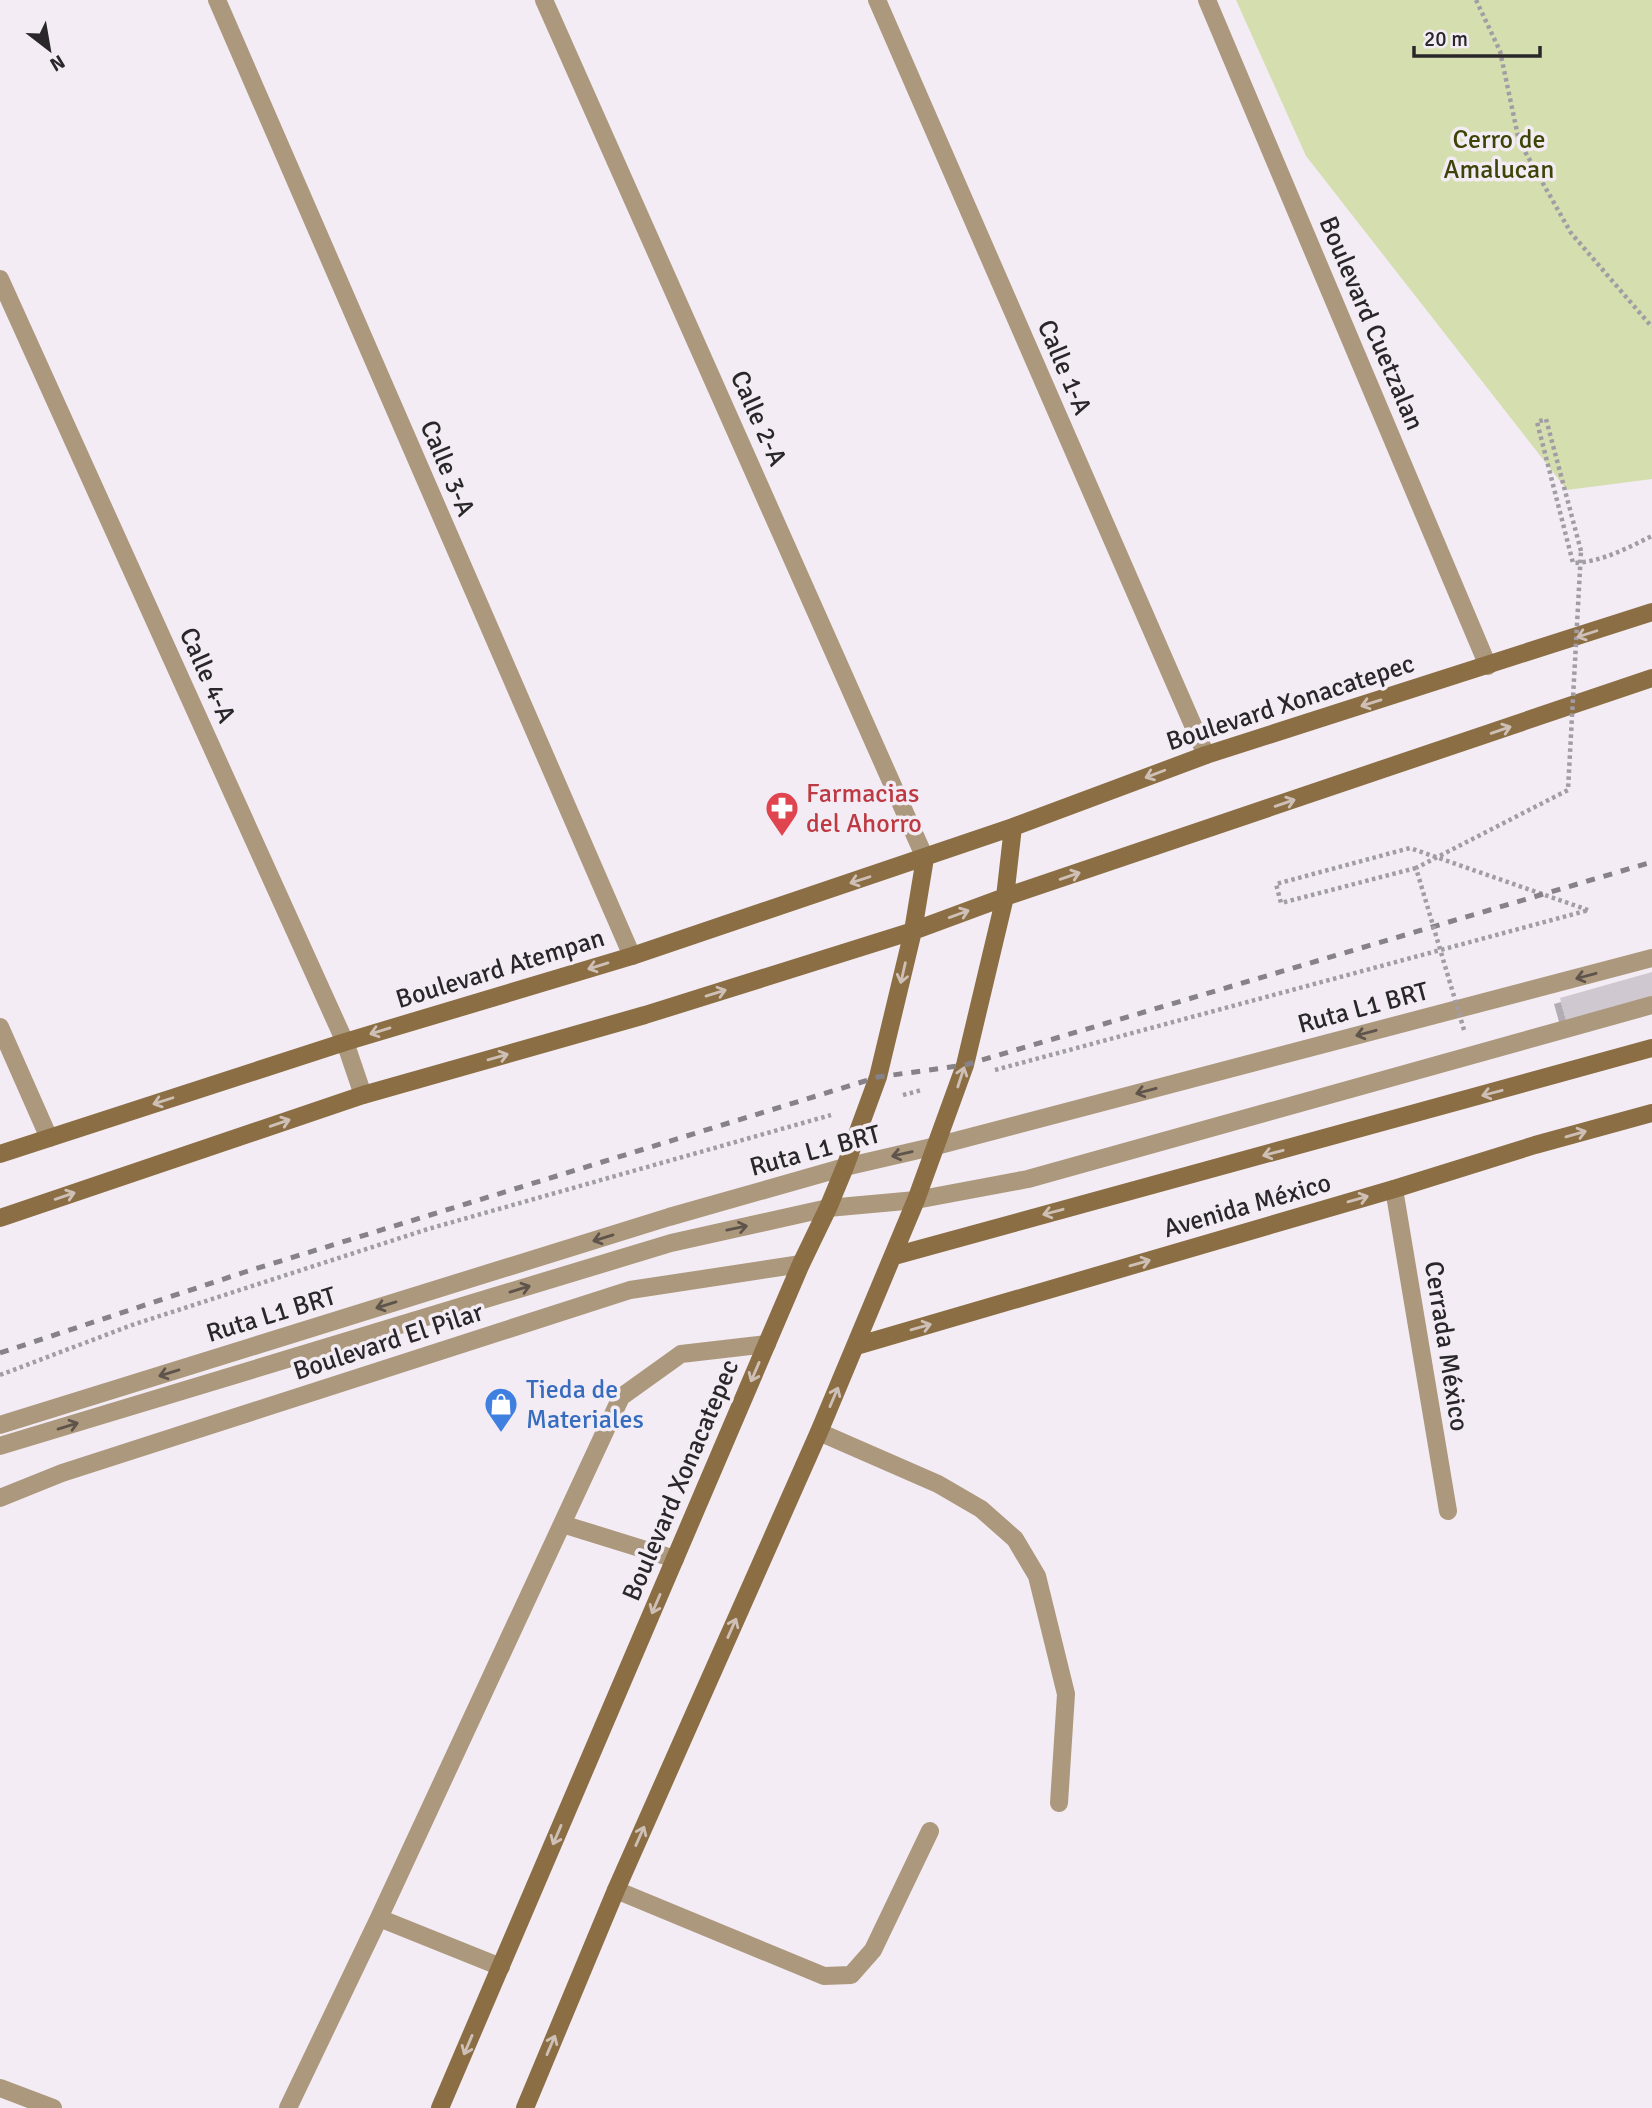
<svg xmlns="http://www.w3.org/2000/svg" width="1652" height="2108" viewBox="0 0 1652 2108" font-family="Signika,sans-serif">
<defs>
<filter id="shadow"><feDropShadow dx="-6" dy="6" stdDeviation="0" flood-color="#0004"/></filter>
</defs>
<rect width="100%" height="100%" fill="#f3ecf5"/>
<path fill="#d5deaf" d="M1236,0H1652V479L1567,490L1306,156Z"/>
<path fill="#cfc8d1" filter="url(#shadow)" d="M1652,972V999L1567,1023L1560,998Z"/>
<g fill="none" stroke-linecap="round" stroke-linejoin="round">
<path stroke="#a29da4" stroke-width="4.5" stroke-dasharray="3.5 3.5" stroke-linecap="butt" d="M1476,0L1500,51L1519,141L1571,233L1652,327
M1581,551L1546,419L1537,422L1573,563C1602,562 1627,548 1652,536
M1416,868L1281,903L1276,884L1410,848L1588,910
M995,1070L1589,910
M903,1095L922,1090
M0,1375L132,1325L428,1229L831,1115"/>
<path stroke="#ac987c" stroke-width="18" d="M0,1425L669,1217L845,1167L936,1146L1652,958
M0,1446L671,1243L828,1208L916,1200L1028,1179L1652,1005"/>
<path stroke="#ac987c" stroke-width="18" d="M217,0L632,956
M544,0L925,858
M877,0L1206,755
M1207,0L1488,666
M0,279L345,1042L363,1095
M0,1027L49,1138
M1394,1189L1448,1511
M819,1432L938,1484L981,1509L1015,1539L1037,1576L1066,1694L1059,1803
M0,1498L62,1473L630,1290L801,1264
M562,1524L675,1559
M616,1890L824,1976L851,1975L873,1950L930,1831
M379,1918L501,1967
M0,2088L53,2108
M288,2108L379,1918L621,1397L681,1354L767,1344"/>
<path stroke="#8b6e43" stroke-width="18" d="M0,1154L345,1042L632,956L1013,827L1206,755L1652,612
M0,1218L363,1095L645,1015L913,931L1005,897L1652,678
M894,1256L1652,1048
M856,1346L1394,1189L1535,1145L1652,1113
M440,2108L801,1264L828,1208L845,1167L878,1077L913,931L925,858
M525,2108L616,1890L819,1432L916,1200L965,1065L1005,897L1013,827"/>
<path stroke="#868287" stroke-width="5" stroke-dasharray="9 9" stroke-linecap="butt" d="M0,1353L245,1272L878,1077L965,1065L1652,862"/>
<path stroke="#a29da4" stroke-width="4.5" stroke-dasharray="3.5 3.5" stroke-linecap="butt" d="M1464,1030L1416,868L1568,790L1581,551"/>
</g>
<defs><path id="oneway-shaft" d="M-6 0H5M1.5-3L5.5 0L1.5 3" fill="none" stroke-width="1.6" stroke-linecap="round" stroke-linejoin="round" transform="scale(1.75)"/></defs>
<g stroke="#cfc0b7">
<use href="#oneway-shaft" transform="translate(1587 634) rotate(162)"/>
<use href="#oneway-shaft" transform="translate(1371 703) rotate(163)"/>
<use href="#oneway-shaft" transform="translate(1501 730) rotate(-19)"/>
<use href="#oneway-shaft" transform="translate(1155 774) rotate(159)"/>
<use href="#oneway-shaft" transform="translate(1285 803) rotate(-19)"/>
<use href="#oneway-shaft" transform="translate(1070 876) rotate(-19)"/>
<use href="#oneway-shaft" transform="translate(860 880) rotate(162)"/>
<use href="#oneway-shaft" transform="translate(959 914) rotate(-20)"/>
<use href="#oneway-shaft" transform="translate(598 966) rotate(163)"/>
<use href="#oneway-shaft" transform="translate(903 973) rotate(103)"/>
<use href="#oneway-shaft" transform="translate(716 993) rotate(-17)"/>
<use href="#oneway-shaft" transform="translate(380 1031) rotate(163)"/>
<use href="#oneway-shaft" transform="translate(498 1057) rotate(-16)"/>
<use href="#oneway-shaft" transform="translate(961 1077) rotate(-72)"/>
<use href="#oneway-shaft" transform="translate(1492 1093) rotate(165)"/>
<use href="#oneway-shaft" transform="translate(163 1101) rotate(162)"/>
<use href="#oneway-shaft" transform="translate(280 1123) rotate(-19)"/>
<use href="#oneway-shaft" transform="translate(1576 1134) rotate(-16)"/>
<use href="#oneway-shaft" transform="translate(1273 1153) rotate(165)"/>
<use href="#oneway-shaft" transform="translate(65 1196) rotate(-19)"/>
<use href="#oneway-shaft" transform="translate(1358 1199) rotate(-16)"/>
<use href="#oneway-shaft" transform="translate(1053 1212) rotate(165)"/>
<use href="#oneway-shaft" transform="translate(1140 1263) rotate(-16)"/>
<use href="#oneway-shaft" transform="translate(921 1327) rotate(-16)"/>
<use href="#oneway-shaft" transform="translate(755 1372) rotate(113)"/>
<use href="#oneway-shaft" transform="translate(834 1397) rotate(-67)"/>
<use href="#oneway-shaft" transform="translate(656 1604) rotate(113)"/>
<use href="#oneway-shaft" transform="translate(732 1628) rotate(-66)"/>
<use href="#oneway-shaft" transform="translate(557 1835) rotate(113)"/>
<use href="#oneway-shaft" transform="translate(640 1836) rotate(-66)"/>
<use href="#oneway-shaft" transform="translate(468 2045) rotate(113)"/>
<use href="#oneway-shaft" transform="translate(551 2045) rotate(-67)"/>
</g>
<g stroke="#5e544b">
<use href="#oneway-shaft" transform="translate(1586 976) rotate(165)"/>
<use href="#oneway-shaft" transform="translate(1366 1033) rotate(165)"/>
<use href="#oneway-shaft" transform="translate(1146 1091) rotate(165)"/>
<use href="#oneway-shaft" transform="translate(902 1154) rotate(167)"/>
<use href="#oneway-shaft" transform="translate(737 1228) rotate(-12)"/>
<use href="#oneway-shaft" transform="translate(603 1238) rotate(163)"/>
<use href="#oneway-shaft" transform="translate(520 1289) rotate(-17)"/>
<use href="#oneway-shaft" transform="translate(386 1305) rotate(163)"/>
<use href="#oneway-shaft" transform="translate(169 1373) rotate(163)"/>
<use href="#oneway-shaft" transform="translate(68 1426) rotate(-17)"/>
</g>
<defs>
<symbol id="pharmacy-pin" viewBox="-11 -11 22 30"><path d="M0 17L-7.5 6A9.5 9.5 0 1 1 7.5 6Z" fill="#e0444e" stroke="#f3ecf5"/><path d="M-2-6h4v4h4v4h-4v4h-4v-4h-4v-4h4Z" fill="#fff"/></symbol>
<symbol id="shop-pin" viewBox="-11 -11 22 30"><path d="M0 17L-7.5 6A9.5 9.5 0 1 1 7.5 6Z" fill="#3f7fe0" stroke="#f3ecf5"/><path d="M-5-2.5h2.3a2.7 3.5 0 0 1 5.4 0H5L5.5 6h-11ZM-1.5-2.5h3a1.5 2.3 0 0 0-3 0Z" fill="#fff"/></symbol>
</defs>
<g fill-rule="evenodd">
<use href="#pharmacy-pin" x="763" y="789" width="38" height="52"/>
<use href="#shop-pin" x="482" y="1385" width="38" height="52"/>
</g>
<g text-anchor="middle" stroke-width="7" stroke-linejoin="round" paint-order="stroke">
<g font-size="26" fill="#3d4406" stroke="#f3ecf5">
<text x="1499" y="148">Cerro de<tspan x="1499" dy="30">Amalucan</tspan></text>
</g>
<g font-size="26" fill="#2a272a" stroke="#f3ecf5">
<text transform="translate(1372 323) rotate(67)" y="9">Boulevard Cuetzalan</text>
<text transform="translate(1065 367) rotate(67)" y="9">Calle 1-A</text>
<text transform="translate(759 418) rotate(66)" y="9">Calle 2-A</text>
<text transform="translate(448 468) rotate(67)" y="9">Calle 3-A</text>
<text transform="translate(208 675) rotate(66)" y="9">Calle 4-A</text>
<text transform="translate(1290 702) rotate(-18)" y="9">Boulevard Xonacatepec</text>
<text transform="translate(500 968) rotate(-17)" y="9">Boulevard Atempan</text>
<text transform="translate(1363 1007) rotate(-15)" y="9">Ruta L1 BRT</text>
<text transform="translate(815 1150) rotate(-15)" y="9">Ruta L1 BRT</text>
<text transform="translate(1247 1205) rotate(-16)" y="9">Avenida México</text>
<text transform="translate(271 1314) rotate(-17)" y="9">Ruta L1 BRT</text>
<text transform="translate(388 1341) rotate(-18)" y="9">Boulevard El Pilar</text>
<text transform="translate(1447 1346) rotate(81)" y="9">Cerrada México</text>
<text transform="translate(680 1480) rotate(-67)" y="9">Boulevard Xonacatepec</text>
</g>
<g font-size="26" fill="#be3a42" stroke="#f3ecf5" text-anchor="start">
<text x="806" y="802">Farmacias<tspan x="806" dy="30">del Ahorro</tspan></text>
</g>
<g font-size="26" fill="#366cbe" stroke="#f3ecf5" text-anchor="start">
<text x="526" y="1398">Tieda de<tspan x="526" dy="30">Materiales</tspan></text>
</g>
</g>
<g transform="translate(49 49) rotate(149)" stroke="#f3ecf5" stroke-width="5" paint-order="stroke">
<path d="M0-5L12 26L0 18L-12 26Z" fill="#2a272a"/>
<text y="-10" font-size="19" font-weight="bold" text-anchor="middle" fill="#2a272a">N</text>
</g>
<path d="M1414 46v10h126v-10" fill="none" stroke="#2a272a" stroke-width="3.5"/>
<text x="1424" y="46" font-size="21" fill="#2a272a" stroke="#f3ecf5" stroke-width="5" paint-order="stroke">20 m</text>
</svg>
